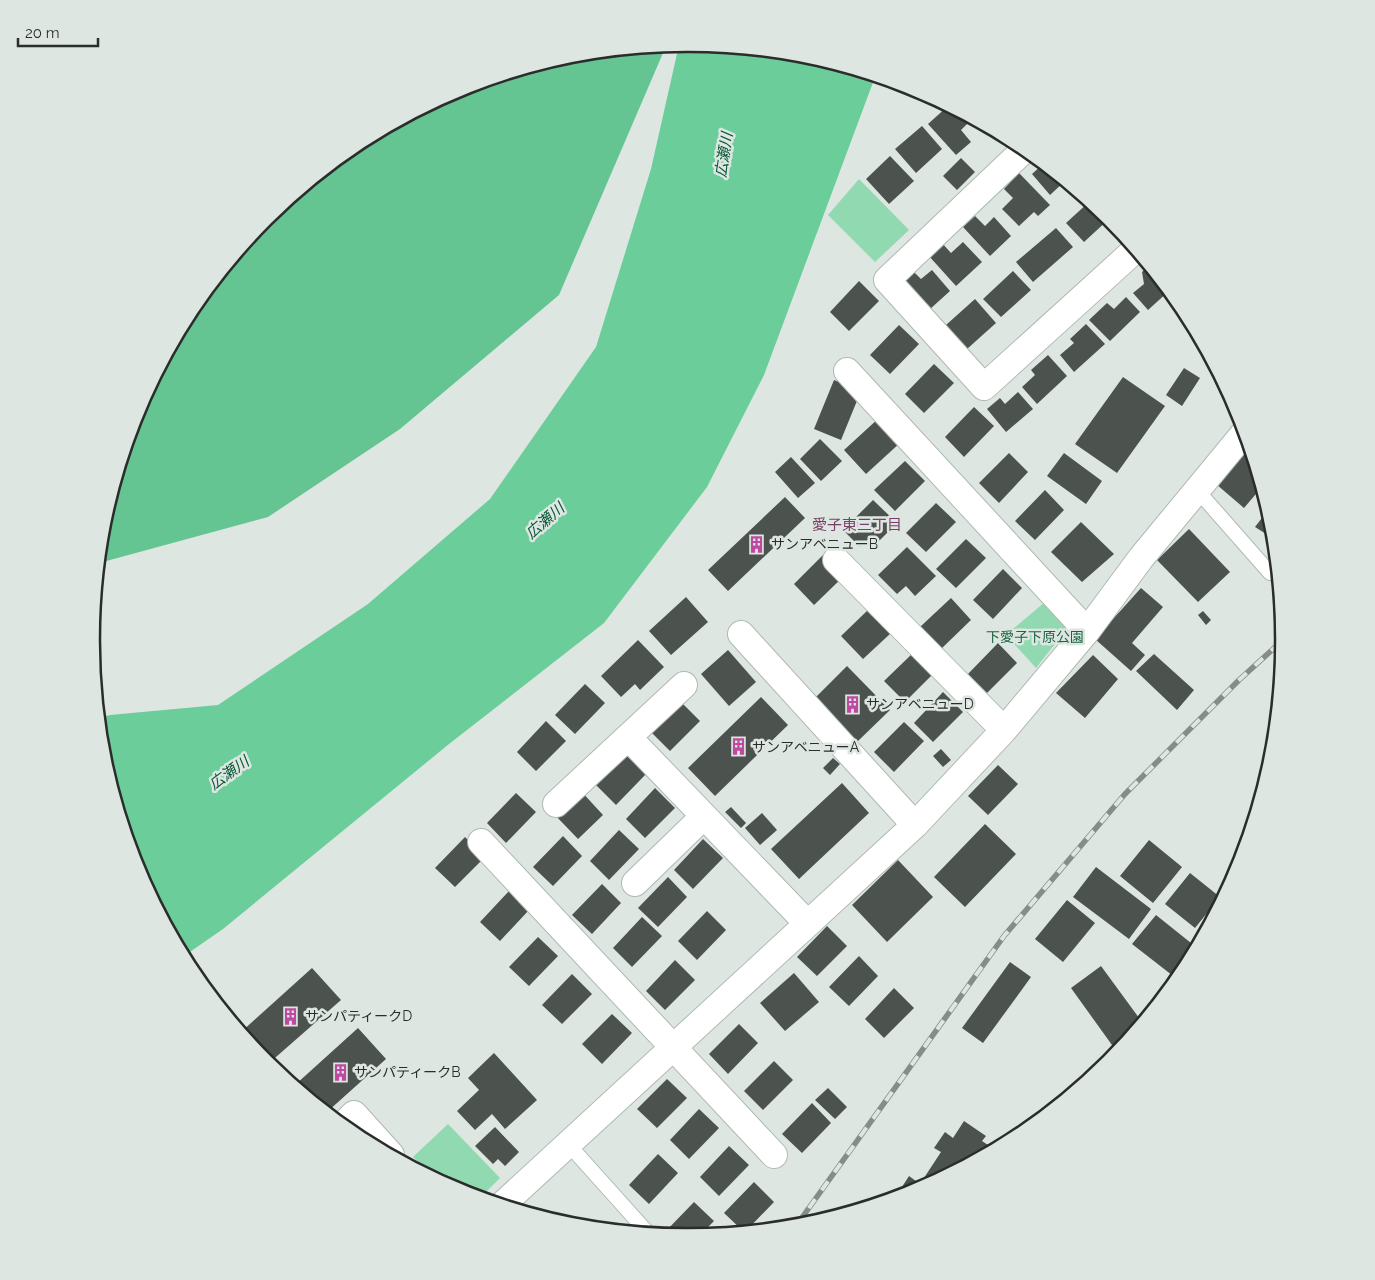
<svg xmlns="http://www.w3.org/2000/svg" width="1375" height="1280" viewBox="0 0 1375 1280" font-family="Raleway,'Noto Sans JP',sans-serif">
<rect width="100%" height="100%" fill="#dde6e0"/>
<path fill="#91d9b1" d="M859,179L909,230L875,262L828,215Z
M1045,602L1069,626L1036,668L1006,635Z
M448,1124L500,1178L481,1197C450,1188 436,1180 413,1157Z"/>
<path fill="#64c593" d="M666,46L559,295L400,429L268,517L99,563L103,523L137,412L192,309L266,218L356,144L460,89L571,55Z"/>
<path fill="#6bcd99" d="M688,44L804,55L875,77L764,375L707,487L604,623L449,744L223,929L184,956L137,868L103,756L99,718L110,715L218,705L368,604L490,499L596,347L651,169L679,45Z"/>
<path fill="#4c534e" d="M948,106L965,116L970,121L961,130L971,142L956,155L928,124Z
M922,126L942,149L916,173L895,149Z
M890,156L914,181L889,204L866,179Z
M961,158L975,172L957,190L943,176Z
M1043,164L1064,182L1050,195L1032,174Z
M1019,173L1050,205L1038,216L1034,212L1019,226L1002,209L1013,198L1004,189Z
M1089,202L1109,219L1084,242L1066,223Z
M975,216L985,226L994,217L1011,236L990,256L963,227Z
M1056,228L1073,247L1033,282L1016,262Z
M941,242L951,253L963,242L982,262L956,286L928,255Z
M1148,266L1169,291L1148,310L1133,293L1144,284L1142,272Z
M912,270L921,279L932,270L950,291L929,310L901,280Z
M1013,271L1031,290L1001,317L983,299Z
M859,281L879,301L849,331L830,312Z
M1126,297L1140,312L1110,341L1089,320L1107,303L1114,309Z
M975,299L996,323L967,349L946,325Z
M1086,324L1105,344L1074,372L1060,355L1074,343L1070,339Z
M899,325L919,344L890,374L870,355Z
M1048,355L1067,376L1037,404L1022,387L1035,375L1031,370Z
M934,364L954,383L924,413L905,394Z
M1184,368L1200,378L1182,406L1166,395Z
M1123,377L1165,406L1117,473L1075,444Z
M834,380L861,391L841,440L814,429Z
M1018,392L1033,409L1006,432L987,409L1000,398L1005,404Z
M974,407L994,426L964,457L945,437Z
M879,418L901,442L866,474L844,450Z
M820,439L842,461L821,481L800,459Z
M1244,451L1253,459L1261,488L1244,508L1216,484Z
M1009,453L1028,472L999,503L979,483Z
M1064,453L1102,481L1086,504L1047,476Z
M791,457L815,483L798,498L775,472Z
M905,461L925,481L895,511L874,490Z
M1045,490L1064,510L1035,540L1015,521Z
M785,497L805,518L728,591L708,570Z
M873,500L897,523L878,542L872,536L860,547L843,530Z
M936,503L956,522L926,552L906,533Z
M1268,510L1272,524L1274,539L1255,527Z
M1081,522L1114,554L1082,582L1051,552Z
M1189,529L1230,572L1198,602L1157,560Z
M966,539L986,558L956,588L936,569Z
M907,547L936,576L915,596L906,586L897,594L878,575Z
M823,555L844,576L814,605L794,584Z
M1003,569L1022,588L993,619L973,600Z
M1141,588L1163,607L1132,643L1145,655L1131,671L1095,639Z
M686,597L708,622L671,655L649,631Z
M951,598L971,620L941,649L920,627Z
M869,609L891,633L863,659L841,636Z
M1203,611L1211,620L1206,625L1198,615Z
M638,640L664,667L640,690L635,684L621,697L601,676Z
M998,643L1017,663L987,693L968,674Z
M728,650L756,682L729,706L701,674Z
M913,653L933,674L905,702L884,681Z
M1154,654L1194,690L1177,710L1136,671Z
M1093,655L1118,679L1085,718L1056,693Z
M847,666L890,710L857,742L815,698Z
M585,684L605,703L575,734L555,715Z
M943,692L963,712L933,742L914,723Z
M761,697L788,725L715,796L688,768Z
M680,701L700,721L670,751L650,731Z
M546,721L566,741L536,771L517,752Z
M904,722L924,741L894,772L874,752Z
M941,749L951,760L943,767L933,756Z
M626,755L646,774L616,805L596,785Z
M833,758L840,764L830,775L823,768Z
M998,765L1018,784L988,815L968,796Z
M842,783L869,813L799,879L771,849Z
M655,788L675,808L645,838L626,819Z
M580,790L603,815L578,839L554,814Z
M516,793L536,812L506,843L487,823Z
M731,807L746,823L741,828L725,812Z
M762,813L777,830L760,845L745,828Z
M985,824L1016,854L965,907L934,877Z
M619,830L639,849L609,880L590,861Z
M563,836L582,856L553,886L533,867Z
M465,837L485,857L455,887L435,868Z
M703,839L723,858L693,889L674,870Z
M1149,840L1182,867L1153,903L1120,876Z
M898,860L933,897L887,942L852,905Z
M1096,867L1151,909L1129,939L1073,897Z
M1190,873L1220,897L1195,928L1165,904Z
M668,877L687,897L658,927L638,908Z
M602,884L621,903L592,934L572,915Z
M509,891L529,910L500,941L480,922Z
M1067,900L1095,923L1063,962L1035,939Z
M707,911L726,930L697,960L678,941Z
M1156,915L1196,947L1177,979L1132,944Z
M642,917L662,936L632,967L613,948Z
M827,926L847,946L817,976L797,957Z
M538,937L558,956L529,986L509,967Z
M859,956L878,976L849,1006L829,987Z
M675,960L695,980L665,1010L646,991Z
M1010,962L1031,977L983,1043L962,1028Z
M1101,966L1142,1022L1117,1052L1071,988Z
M312,968L341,1000L268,1064L241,1032Z
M794,973L819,1002L785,1031L760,1003Z
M572,974L592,994L562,1024L542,1005Z
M894,988L914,1008L884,1038L865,1019Z
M612,1014L632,1033L602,1064L582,1044Z
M739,1024L758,1043L728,1074L709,1054Z
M358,1028L386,1059L327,1112L295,1085Z
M494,1053L537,1100L505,1129L492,1114L475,1130L457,1111L479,1090L468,1078Z
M774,1061L793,1080L763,1110L744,1091Z
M667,1079L687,1098L657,1128L637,1109Z
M828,1088L847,1107L835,1119L815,1100Z
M812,1103L831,1123L802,1153L782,1134Z
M699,1109L719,1128L689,1159L670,1140Z
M964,1121L986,1136L982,1141L994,1149L915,1191L905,1194L900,1190L909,1176L920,1184L941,1152L934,1148L945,1132L953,1138Z
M495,1127L519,1152L505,1166L498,1159L493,1164L475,1146Z
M729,1146L749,1165L719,1196L700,1177Z
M658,1154L678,1173L649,1204L629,1185Z
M754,1182L774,1202L746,1231H743L724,1213Z
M694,1202L714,1221L700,1235L667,1234L665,1232Z"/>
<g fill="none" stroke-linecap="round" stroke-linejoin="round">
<defs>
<path id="service" d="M1197,490L1270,573
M569,1145L647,1232"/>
<path id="minor" d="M1025,149L887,280L984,387L1135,250
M847,371L1087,631
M836,560L1004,730
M741,634L915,825
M628,737L807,923
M556,804L684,685
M481,842L774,1155
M635,883L704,816
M343,1125L354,1114L391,1155
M503,1204L915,825L1004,730L1087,631L1141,558L1245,432"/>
</defs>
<use href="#service" stroke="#b0b8b3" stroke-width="16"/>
<use href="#minor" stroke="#b0b8b3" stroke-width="28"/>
<use href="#service" stroke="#fff" stroke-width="14"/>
<use href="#minor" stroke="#fff" stroke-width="26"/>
<defs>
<path id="rail" d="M796,1226L1004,936L1125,794L1239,680L1284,639"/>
</defs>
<use href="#rail" stroke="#868c88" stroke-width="5.5"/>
<use href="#rail" stroke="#dde6e0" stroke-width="4" stroke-dasharray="11" stroke-linecap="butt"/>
</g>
<defs>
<symbol id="building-bare" viewBox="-9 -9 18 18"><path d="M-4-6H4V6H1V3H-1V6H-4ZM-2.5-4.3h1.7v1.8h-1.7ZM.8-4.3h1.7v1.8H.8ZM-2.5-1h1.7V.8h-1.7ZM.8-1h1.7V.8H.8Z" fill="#be49a0" stroke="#dde6e0" stroke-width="2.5" paint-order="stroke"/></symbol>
</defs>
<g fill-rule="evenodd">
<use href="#building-bare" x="744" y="532" width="25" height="25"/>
<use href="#building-bare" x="840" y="692" width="25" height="25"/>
<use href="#building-bare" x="726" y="734" width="25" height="25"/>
<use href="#building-bare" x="278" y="1004" width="25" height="25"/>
<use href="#building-bare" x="328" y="1060" width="25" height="25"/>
</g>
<g text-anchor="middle" stroke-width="5" stroke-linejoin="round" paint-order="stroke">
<g font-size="14" fill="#2a2d2b" stroke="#dde6e0" text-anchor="start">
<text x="771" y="549">サンアベニューB</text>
<text x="866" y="709">サンアベニューD</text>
<text x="752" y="752">サンアベニューA</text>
<text x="305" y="1021">サンパティークD</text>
<text x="354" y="1077">サンパティークB</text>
</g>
<g font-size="14" fill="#1d6543" stroke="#dde6e0">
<text x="1035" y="642">下愛子下原公園</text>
</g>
<g font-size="15" font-style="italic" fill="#045534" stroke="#dde6e0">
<text transform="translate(724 155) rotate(-81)" y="5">広瀬川</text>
<text transform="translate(545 521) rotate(-41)" y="5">広瀬川</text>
<text transform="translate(229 773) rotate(-36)" y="5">広瀬川</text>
</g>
<g font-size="15" fill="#7a3f69" stroke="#dde6e0">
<text x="857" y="530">愛子東三丁目</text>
</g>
</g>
<path d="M0 0H1375V1280H0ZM687 52H688A587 587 0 0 1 1275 639V641A587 587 0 0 1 688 1228H687A587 587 0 0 1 100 641V639A587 587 0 0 1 687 52Z" fill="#dde6e0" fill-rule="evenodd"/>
<path fill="none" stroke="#2a2d2b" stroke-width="2.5" d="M687 52H688A587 587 0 0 1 1275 639V641A587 587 0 0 1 688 1228H687A587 587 0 0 1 100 641V639A587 587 0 0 1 687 52Z"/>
<path d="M18 38v8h80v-8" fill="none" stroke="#2a2d2b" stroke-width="2.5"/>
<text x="25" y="38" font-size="15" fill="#2a2d2b" stroke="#dde6e0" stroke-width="4" paint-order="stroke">20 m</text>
</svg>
